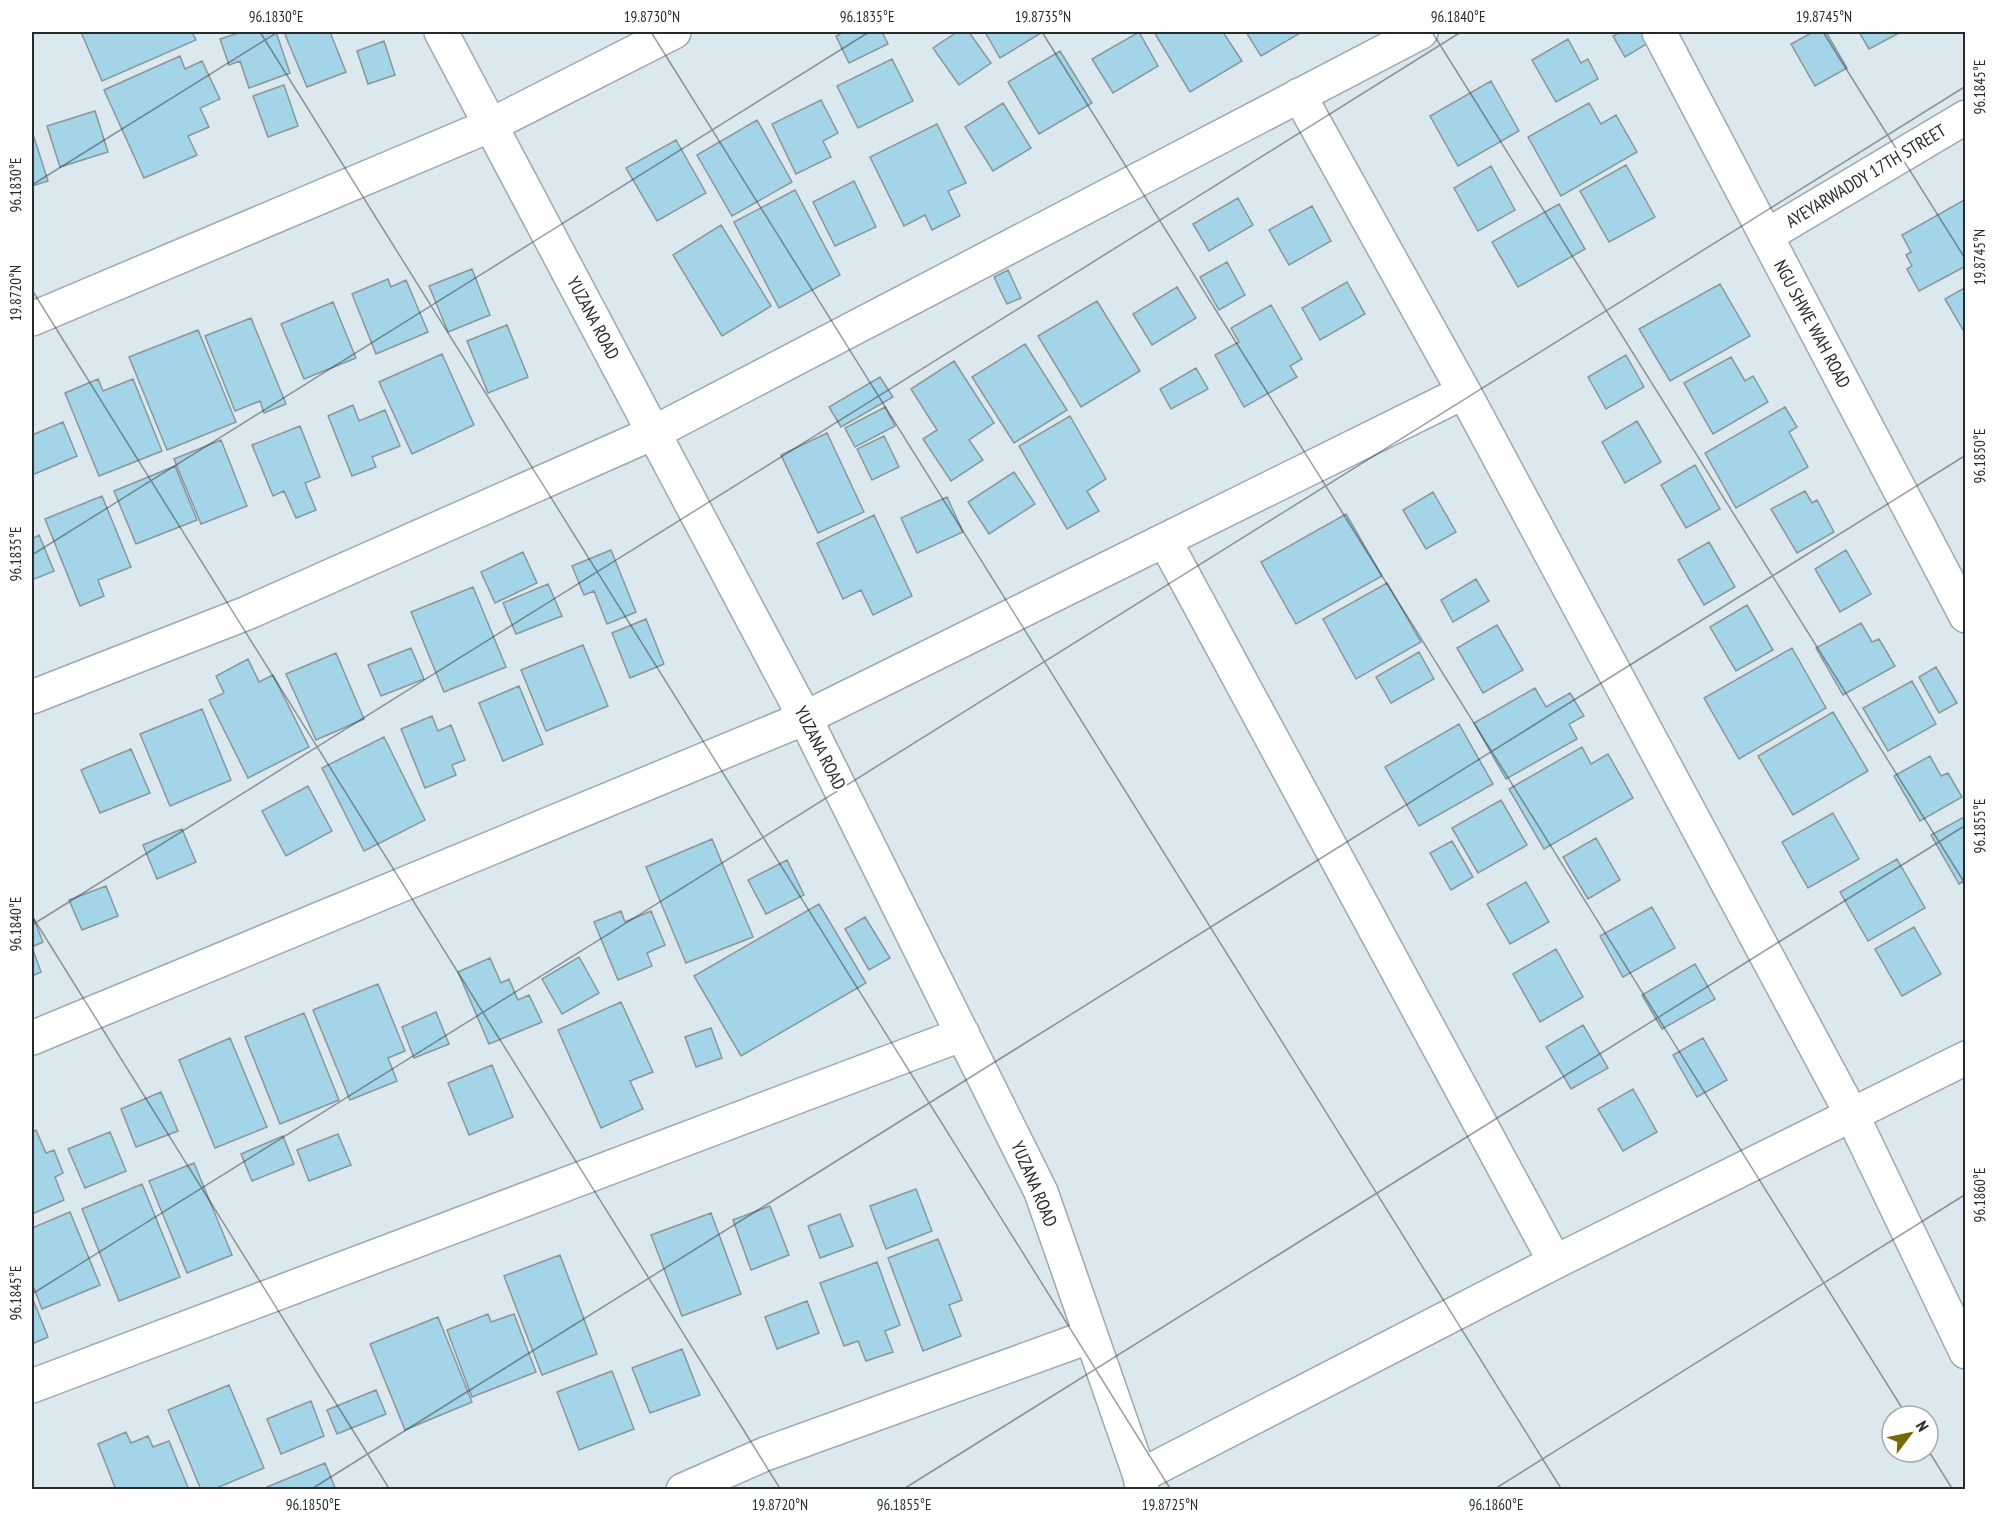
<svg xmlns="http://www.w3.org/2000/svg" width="1997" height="1521" viewBox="0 0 1997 1521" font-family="'PT Sans Narrow',sans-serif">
<rect width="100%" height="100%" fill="#dbe9ef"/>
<path fill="#a4d4e7" stroke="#8a969b" stroke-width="1.5" d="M81,32H192L196,40L102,81Z
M242,32H276L290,73L249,88L240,61L229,65L220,39Z
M284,32H330L346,72L307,87Z
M844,32H882L888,44L849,63L836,36Z
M957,32H969L991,63L959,85L933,48Z
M985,32H1040L1041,33L1000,58Z
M1139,32L1158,66L1113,93L1092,59Z
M1154,32H1223L1242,61L1190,92Z
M1246,32H1302L1261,56Z
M1621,32H1641L1648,43L1625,57L1613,36Z
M1813,32H1826L1847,68L1815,86L1791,44Z
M1859,32H1901L1869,49Z
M1568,39L1581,63L1588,59L1598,79L1556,102L1532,60Z
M384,41L395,75L368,84L357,51Z
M1060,51L1092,103L1039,134L1008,82Z
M180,56L185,69L202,61L220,99L200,108L209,127L188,136L197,155L144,178L104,90Z
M892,59L913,101L858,128L837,86Z
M1491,81L1519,131L1458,166L1430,116Z
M284,85L298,126L268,137L253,96Z
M821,100L838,133L823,141L831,157L796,174L772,124Z
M1003,103L1031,148L993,171L965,127Z
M1589,103L1601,124L1616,115L1637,152L1561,196L1528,137Z
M95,111L108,152L60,167L47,126Z
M757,120L792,182L732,216L697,155Z
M937,124L966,183L948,191L960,216L932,230L925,215L904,226L870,157Z
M32,131L48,181L32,186Z
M676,140L706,193L657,221L626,168Z
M1626,165L1655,217L1609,242L1580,191Z
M1491,166L1515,210L1478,231L1454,188Z
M854,181L876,227L835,246L813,202Z
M795,190L840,275L779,308L734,222Z
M1238,198L1253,225L1209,251L1193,224Z
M1966,199V266L1919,291L1907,269L1912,266L1906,255L1911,252L1902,235Z
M1559,204L1585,249L1518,287L1492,242Z
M1312,206L1331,241L1289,265L1269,230Z
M721,225L771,306L722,336L673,255Z
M1227,262L1245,295L1219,310L1200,277Z
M472,269L490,315L448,332L429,286Z
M1008,270L1021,298L1007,304L994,277Z
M388,279L391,287L406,280L428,332L376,354L352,294Z
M1347,282L1365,314L1320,340L1302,308Z
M1720,284L1750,336L1670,381L1639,329Z
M1177,287L1196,318L1152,345L1133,314Z
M1966,287V335L1945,299Z
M1097,301L1140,371L1081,407L1038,336Z
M333,302L356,358L304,379L281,324Z
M1271,305L1302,359L1290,366L1297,377L1244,407L1215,355L1239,342L1231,328Z
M251,318L286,404L264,413L260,401L235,411L205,336Z
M507,325L528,377L488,393L467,341Z
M198,330L236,422L167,450L129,357Z
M1025,344L1067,410L1014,443L972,377Z
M442,354L474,425L412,454L379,382Z
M1626,355L1644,387L1606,409L1588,377Z
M1731,357L1745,381L1753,376L1768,402L1713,434L1684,383Z
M954,361L994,423L969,440L983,460L951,481L923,439L937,430L911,389Z
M1196,368L1208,389L1171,409L1160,389Z
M880,377L893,397L841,427L829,407Z
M98,379L103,391L133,379L162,451L99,476L65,393Z
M353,405L359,421L385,410L400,446L372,457L376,467L352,476L328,416Z
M885,407L895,426L855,447L845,428Z
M1785,407L1797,427L1789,432L1808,467L1736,508L1705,453Z
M1070,416L1106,479L1087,491L1099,511L1067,529L1019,446Z
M1637,421L1661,462L1625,483L1602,442Z
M63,422L77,456L32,475V435Z
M300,426L320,477L305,483L316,510L296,518L284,491L273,496L252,445Z
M827,433L864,512L818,533L781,455Z
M884,436L899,467L872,480L857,449Z
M221,440L247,506L201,524L174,459Z
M1695,465L1720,509L1686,528L1661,485Z
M175,466L197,520L136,544L114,491Z
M1014,472L1035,504L989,534L968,502Z
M1805,491L1812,503L1817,500L1834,532L1797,553L1771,509Z
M1433,492L1456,532L1426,549L1403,510Z
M102,496L131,567L98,580L104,596L80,606L45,519Z
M947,497L963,532L917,553L901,518Z
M1346,514L1382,576L1296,624L1261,562Z
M874,515L912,596L873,615L861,590L843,599L817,543Z
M39,535L54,571L32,580V539Z
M1709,542L1735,587L1704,605L1678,560Z
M611,550L636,612L607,624L594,591L584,595L572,566Z
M1846,550L1871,594L1840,612L1815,569Z
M523,552L537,583L495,603L481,572Z
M1476,579L1489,601L1453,622L1441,600Z
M1387,583L1421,642L1356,679L1323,619Z
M548,584L562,616L516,634L503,603Z
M473,587L506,667L444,692L411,612Z
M1747,605L1773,650L1736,671L1710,627Z
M646,619L664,664L630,678L612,633Z
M1861,623L1872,642L1879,639L1895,666L1843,695L1816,648Z
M1497,625L1523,670L1483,693L1457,648Z
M583,645L608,706L546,731L521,670Z
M411,648L424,679L381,696L368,665Z
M1792,648L1826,708L1739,759L1704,698Z
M1419,652L1434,679L1391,703L1376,677Z
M336,653L364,719L316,740L286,674Z
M248,659L259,682L273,675L309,747L248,778L209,700L224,693L216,676Z
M1936,667L1957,703L1939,713L1919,677Z
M1912,681L1936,724L1888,751L1863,708Z
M519,686L543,744L503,761L479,703Z
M1535,688L1546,707L1570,693L1584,716L1569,724L1577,739L1506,779L1474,723Z
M202,709L231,780L170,806L140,734Z
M1833,712L1868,771L1793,815L1758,756Z
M432,716L438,731L451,725L465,760L452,765L456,775L425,788L401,729Z
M1459,724L1493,784L1419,826L1385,767Z
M384,737L425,820L364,851L322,768Z
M1582,747L1591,764L1608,754L1633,798L1544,849L1509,789Z
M131,749L150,793L100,813L81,770Z
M1930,756L1941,776L1948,773L1962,797L1920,821L1894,776Z
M308,786L332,831L286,856L262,811Z
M1501,800L1527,845L1478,873L1452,828Z
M1833,813L1859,859L1808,888L1782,842Z
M1966,816V880L1959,884L1931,835Z
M182,829L196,862L157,879L143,845Z
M1596,838L1620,880L1588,899L1563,857Z
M712,839L753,937L686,963L646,867Z
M1452,841L1473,877L1451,890L1430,853Z
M1897,859L1925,908L1868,941L1840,892Z
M787,860L804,895L766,914L748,880Z
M1526,882L1549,922L1510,944L1487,904Z
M106,886L118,916L82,930L69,900Z
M819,904L866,983L741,1056L694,976Z
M1652,907L1675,948L1623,977L1600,936Z
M621,911L625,922L651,911L665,945L647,953L652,966L618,980L594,922Z
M32,914L43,942L32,947Z
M865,917L890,958L869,970L845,929Z
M1914,927L1941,974L1902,996L1875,949Z
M32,947L41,972L32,976Z
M1556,949L1583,997L1540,1022L1513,974Z
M579,957L599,993L562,1014L542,979Z
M490,958L501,983L509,979L518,1000L529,995L542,1022L489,1044L458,972Z
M1695,964L1715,999L1662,1029L1642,995Z
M378,984L405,1051L388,1058L397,1081L350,1100L313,1010Z
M621,1002L653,1072L630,1081L643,1109L601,1128L558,1030Z
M436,1012L449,1044L414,1058L402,1027Z
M304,1013L339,1100L280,1124L245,1037Z
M1583,1025L1608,1068L1571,1089L1546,1047Z
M711,1028L722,1058L696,1067L685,1037Z
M230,1038L267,1127L215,1148L179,1060Z
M1703,1038L1727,1080L1697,1097L1673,1055Z
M492,1065L513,1117L469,1135L448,1083Z
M1633,1089L1657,1132L1623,1151L1598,1109Z
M161,1092L178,1131L136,1147L121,1109Z
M36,1130L46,1153L54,1150L63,1173L55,1177L64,1200L32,1214V1132Z
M110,1132L126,1171L85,1188L68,1149Z
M338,1134L351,1165L309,1181L297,1150Z
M283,1136L294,1164L252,1181L241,1154Z
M194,1163L232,1255L187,1273L149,1181Z
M142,1184L180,1277L119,1301L82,1209Z
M916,1189L932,1231L886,1249L870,1206Z
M770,1206L789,1255L751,1270L733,1220Z
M70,1212L100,1285L42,1309L32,1283V1228Z
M711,1213L741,1294L682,1316L651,1235Z
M840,1214L853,1246L820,1258L808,1226Z
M938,1239L962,1300L949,1305L961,1336L923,1351L888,1258Z
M560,1255L597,1354L542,1375L504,1276Z
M877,1262L900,1325L885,1331L893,1352L866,1361L858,1341L844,1346L820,1283Z
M32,1297L48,1337L32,1344Z
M807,1301L819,1333L777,1349L765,1317Z
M488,1314L491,1322L514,1314L536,1372L472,1397L447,1330Z
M438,1317L472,1402L405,1430L370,1344Z
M682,1349L700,1395L650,1413L632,1368Z
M612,1371L634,1429L579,1450L557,1392Z
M229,1385L264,1468L212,1490H201L168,1410Z
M376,1390L386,1414L337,1434L327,1410Z
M311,1401L324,1436L281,1454L267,1419Z
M126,1432L131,1443L148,1436L153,1447L169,1441L189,1490H116L98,1444Z
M325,1463L336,1490H268L267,1487Z"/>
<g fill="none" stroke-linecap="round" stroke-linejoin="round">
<defs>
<path id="minor" d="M441,32L805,718L1041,1192L1140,1476L1142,1490
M1299,95L1464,392L1852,1115L1966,1352
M1766,236L1966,117
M32,319L491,125L674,32
M1165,541L1555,1262
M32,697L247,613L653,433L1421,32
M32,1038L805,718L1464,392
M32,1386L963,1034
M1140,1476L1555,1262L1966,1058
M683,1490L765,1454L1091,1336"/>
<path id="tertiary" d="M1659,32L1966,616"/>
</defs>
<use href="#minor" stroke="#9ca9af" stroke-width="36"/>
<use href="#tertiary" stroke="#9ca9af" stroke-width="36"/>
<use href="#minor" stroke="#fff" stroke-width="33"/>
<use href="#tertiary" stroke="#fff" stroke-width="33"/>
</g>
<path fill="none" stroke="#252a2d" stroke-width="1.5" stroke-opacity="0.45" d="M260,32L1171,1490M651,32L1562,1490M1042,32L1907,1416M1432,32L1966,885M1823,32L1966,260M32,185L278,32M32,290L781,1490M32,555L869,32M32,916L390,1490M32,925L1461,32M32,1294L1966,86M1928,1450L1953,1490M310,1490L1966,455M902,1490L1966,825M1493,1490L1966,1194"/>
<g text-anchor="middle" stroke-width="5" stroke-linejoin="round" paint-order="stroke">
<g font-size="18" fill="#252a2d" stroke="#fff">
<text transform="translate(1866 176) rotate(-31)" y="6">AYEYARWADDY 17TH STREET</text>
<text transform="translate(593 318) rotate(62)" y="6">YUZANA ROAD</text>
<text transform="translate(1812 324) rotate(62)" y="6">NGU SHWE WAH ROAD</text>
<text transform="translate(820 748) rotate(63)" y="6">YUZANA ROAD</text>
<text transform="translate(1034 1184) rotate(67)" y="6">YUZANA ROAD</text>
</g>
</g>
<rect width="1997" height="1521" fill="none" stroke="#ffffff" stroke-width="66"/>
<g transform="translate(1910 1434) rotate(58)"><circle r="28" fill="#ffffff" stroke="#a8aaab" stroke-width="1.5"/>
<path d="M0-4.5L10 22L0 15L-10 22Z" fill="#756a02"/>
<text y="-9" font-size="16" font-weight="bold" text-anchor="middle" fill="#252a2d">N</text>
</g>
<rect x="33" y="33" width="1931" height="1455" fill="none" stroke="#252a2d" stroke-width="2"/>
<g font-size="15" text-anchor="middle" fill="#252a2d">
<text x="276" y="22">96.1830°E</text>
<text x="652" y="22">19.8730°N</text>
<text x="867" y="22">96.1835°E</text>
<text x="1043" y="22">19.8735°N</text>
<text x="1458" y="22">96.1840°E</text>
<text x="1824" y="22">19.8745°N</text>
<text transform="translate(1980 87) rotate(-90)" y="5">96.1845°E</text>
<text transform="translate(16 185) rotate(-90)" y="5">96.1830°E</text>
<text transform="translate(1980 257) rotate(-90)" y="5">19.8745°N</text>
<text transform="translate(16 293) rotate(-90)" y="5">19.8720°N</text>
<text transform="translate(1980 456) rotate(-90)" y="5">96.1850°E</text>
<text transform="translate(16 554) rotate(-90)" y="5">96.1835°E</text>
<text transform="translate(1980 826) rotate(-90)" y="5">96.1855°E</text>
<text transform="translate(16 924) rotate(-90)" y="5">96.1840°E</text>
<text transform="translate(1980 1195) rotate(-90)" y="5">96.1860°E</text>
<text transform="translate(16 1293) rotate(-90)" y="5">96.1845°E</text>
<text x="313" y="1510">96.1850°E</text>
<text x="780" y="1510">19.8720°N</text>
<text x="904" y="1510">96.1855°E</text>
<text x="1170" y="1510">19.8725°N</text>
<text x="1496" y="1510">96.1860°E</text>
</g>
</svg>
